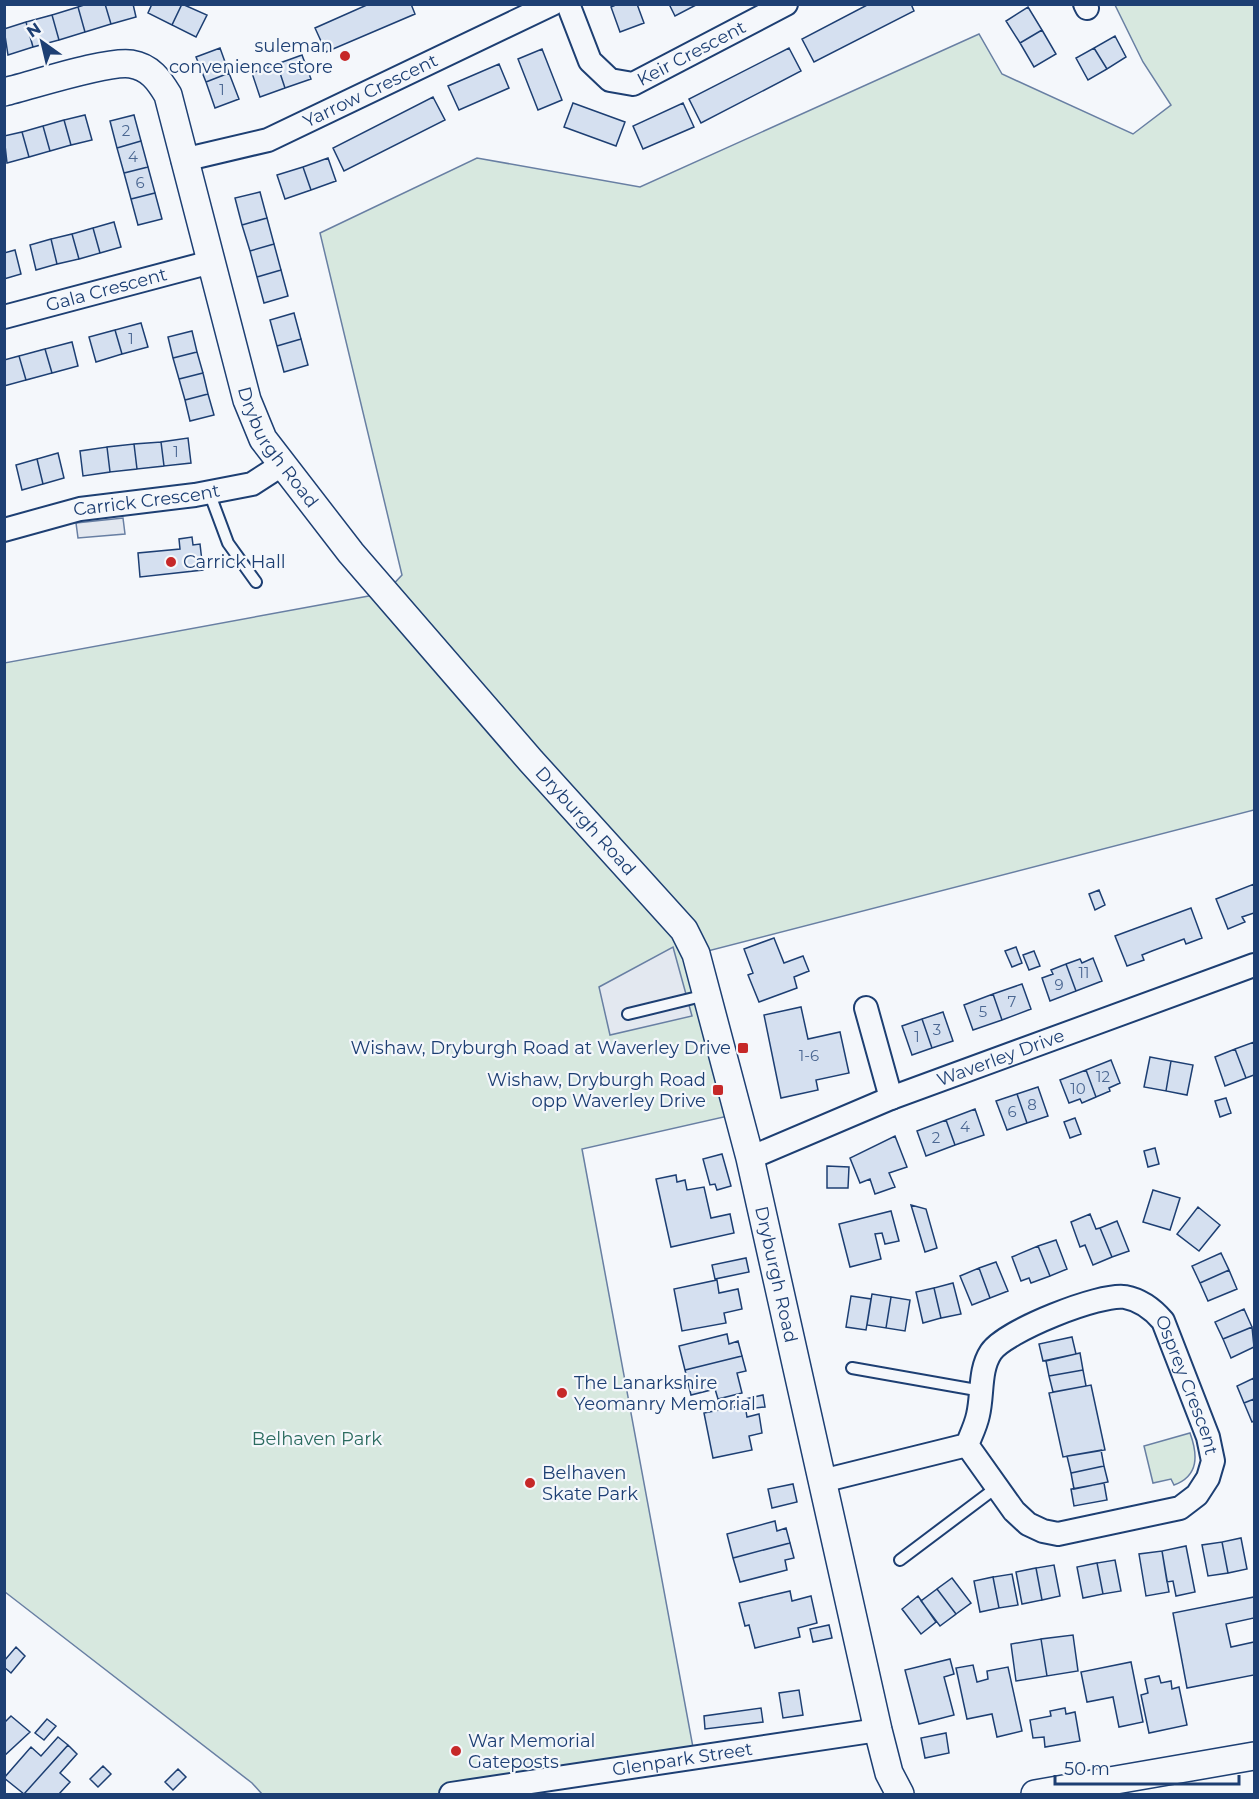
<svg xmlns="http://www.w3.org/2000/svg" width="1259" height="1799" viewBox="0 0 1259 1799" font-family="Montserrat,sans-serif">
<rect width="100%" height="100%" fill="#f4f7fb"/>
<path fill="#d7e8df" stroke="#687fa3" stroke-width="1.5" d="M1115,5H1254V810L696,954L737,1114L582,1149L695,1758L451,1794H262L252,1783L5,1592L4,663L385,593L402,575L320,233L477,158L640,187L979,34L1002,74L1133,134L1171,105L1143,62Z
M1190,1433C1198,1455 1199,1476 1174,1485L1171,1479L1153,1483L1144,1446Z"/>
<path fill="#e3e8f0" stroke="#687fa3" stroke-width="1.5" d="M123,518L125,534L78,538L76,523Z
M673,947L692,1016L610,1035L599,987Z"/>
<path fill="#d5e0f0" stroke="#1d3f73" stroke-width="1.5" d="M87,4H105L111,24L85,32L78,7Z
M105,4H133L136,17L111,24Z
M152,4H182L172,25L148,13Z
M182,4L207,15L196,37L172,25Z
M369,4H411L415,14L326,52L315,28Z
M618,4H637L644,23L620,32L611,7Z
M669,4H696V5L675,16Z
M869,4H911L914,11L814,62L802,39Z
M78,7L85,32L59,40L52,15Z
M1028,7L1042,30L1020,43L1006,21Z
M52,15L59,40L33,47L26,22Z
M26,22L33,47L8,55L4,29Z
M1042,30L1056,54L1034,67L1020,43Z
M1115,36L1126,57L1107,69L1094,48Z
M220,48L229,73L206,82L196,57Z
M789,48L801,71L701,123L689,99Z
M1094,48L1107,69L1088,80L1076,58Z
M542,49L562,100L538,110L518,59Z
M302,55L311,79L285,88L277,64Z
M277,64L285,88L260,97L252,73Z
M499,64L509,88L459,110L448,86Z
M229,73L239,99L215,108L206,82Z
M433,97L445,120L344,171L333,148Z
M573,103L625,122L616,146L564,127Z
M683,103L694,127L643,149L633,126Z
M85,115L92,140L71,145L64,120Z
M134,115L141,141L117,148L110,121Z
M64,120L71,145L50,151L43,126Z
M43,126L50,151L29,157L22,132Z
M22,132L29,157L7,163L4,136Z
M141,141L148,167L124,173L117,148Z
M328,158L336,181L311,190L303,167Z
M148,167L155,193L131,199L124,173Z
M303,167L311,190L285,199L277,175Z
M260,192L267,218L242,225L235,198Z
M155,193L162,219L138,225L131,199Z
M267,218L274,244L250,251L242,225Z
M114,222L121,247L100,253L93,228Z
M93,228L100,253L79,259L72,234Z
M72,234L79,259L57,264L51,239Z
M51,239L57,264L36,270L30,245Z
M274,244L281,270L257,277L250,251Z
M15,250L21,274L4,279V253Z
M281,270L288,296L264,303L257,277Z
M294,313L301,339L277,346L270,320Z
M141,323L148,347L122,354L115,330Z
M115,330L122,354L96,362L89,337Z
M192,331L197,352L173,358L168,337Z
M301,339L308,365L284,372L277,346Z
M72,342L78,366L52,373L45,349Z
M45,349L52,373L26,380L19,356Z
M197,352L203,373L179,379L173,358Z
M19,356L26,380L4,386V360Z
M203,373L208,394L185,400L179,379Z
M208,394L214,415L190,421L185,400Z
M188,438L191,463L164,466L161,442Z
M161,442L164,466L137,469L134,444Z
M134,444L137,469L110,472L107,447Z
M107,447L110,472L83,476L80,451Z
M58,453L64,478L43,484L37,459Z
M37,459L43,484L22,490L16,465Z
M192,537L193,545L200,544L203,570L140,577L138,553L180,549L179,539Z
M1254,884V913L1242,917L1245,922L1228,929L1216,899Z
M1099,890L1105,905L1095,910L1089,894Z
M1191,908L1202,938L1186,944L1184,939L1152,951L1142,955L1144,960L1127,966L1115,936Z
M774,938L784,963L803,956L809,971L794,977L797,988L759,1002L748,975L753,973L744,949Z
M1016,947L1022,963L1012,967L1005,951Z
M1034,951L1040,966L1029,970L1023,955Z
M1093,958L1102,981L1076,991L1066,964L1080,959L1082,963Z
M1066,964L1076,991L1050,1001L1042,978L1053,974L1051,970Z
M1022,984L1031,1009L1002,1020L993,994Z
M993,994L1002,1020L973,1030L964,1005Z
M801,1007L808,1039L840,1032L849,1073L816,1080L818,1090L781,1098L764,1015Z
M943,1012L953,1041L932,1048L922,1019Z
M922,1019L932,1048L912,1055L902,1026Z
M1254,1042V1075L1246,1078L1235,1049Z
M1235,1049L1246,1078L1225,1086L1215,1057Z
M1150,1057L1171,1061L1166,1091L1144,1087Z
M1111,1060L1120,1083L1109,1088L1110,1091L1096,1097L1086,1070Z
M1171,1061L1193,1065L1187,1095L1166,1091Z
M1086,1070L1096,1097L1082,1103L1080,1099L1069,1103L1060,1080Z
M1038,1087L1048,1116L1027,1123L1017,1094Z
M1017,1094L1027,1123L1007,1130L996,1101Z
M1226,1098L1231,1113L1220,1117L1215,1101Z
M975,1109L984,1135L955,1145L946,1120Z
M1075,1118L1081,1134L1070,1138L1064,1122Z
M946,1120L955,1145L926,1156L917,1131Z
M895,1136L907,1167L889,1173L895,1187L875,1194L870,1179L860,1183L850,1158Z
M1155,1148L1159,1164L1148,1167L1144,1151Z
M722,1154L731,1186L717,1190L715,1184L710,1185L703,1159Z
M827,1166L849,1167L848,1188H827Z
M676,1175L677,1182L685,1180L687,1190L704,1187L711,1218L730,1214L734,1233L671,1247L656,1179Z
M1153,1190L1180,1198L1170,1230L1143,1222Z
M911,1205L926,1209L937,1248L925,1252Z
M1198,1207L1220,1225L1199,1251L1177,1234Z
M891,1211L899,1241L885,1244L882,1233L875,1234L881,1259L850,1267L839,1224Z
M1090,1214L1096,1229L1100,1228L1112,1257L1093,1265L1085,1245L1080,1247L1071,1222Z
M1117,1221L1129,1251L1112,1257L1100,1228Z
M1056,1240L1067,1269L1050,1276L1038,1246Z
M1038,1246L1050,1276L1031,1283L1029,1278L1021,1281L1012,1257Z
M1221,1253L1229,1270L1200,1283L1192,1266Z
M746,1258L749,1272L715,1279L712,1265Z
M996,1262L1008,1291L990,1298L979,1268Z
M979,1268L990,1298L972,1305L960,1276Z
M1229,1270L1237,1289L1208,1301L1200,1283Z
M717,1280L719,1293L738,1289L742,1309L724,1313L726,1323L682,1331L674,1289Z
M953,1283L961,1314L941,1318L934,1288Z
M934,1288L941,1318L923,1323L916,1292Z
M872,1294L891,1297L886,1328L867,1325Z
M851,1296L871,1299L866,1330L846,1327Z
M891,1297L910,1300L905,1331L886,1328Z
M1244,1309L1252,1327L1223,1339L1215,1322Z
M1252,1327L1254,1347L1231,1358L1223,1339Z
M727,1334L729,1344L738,1341L742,1356L685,1370L679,1346Z
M1072,1337L1076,1354L1043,1361L1039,1344Z
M1080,1353L1083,1370L1049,1376L1046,1361Z
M742,1356L746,1371L737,1373L742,1393L718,1399L715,1389L691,1395L685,1370Z
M1083,1370L1086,1386L1053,1392L1049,1376Z
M1254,1378V1399L1244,1403L1237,1386Z
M1091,1385L1105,1450L1063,1457L1049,1393Z
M763,1395L765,1407L747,1409L745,1399Z
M1254,1399V1421L1252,1422L1244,1403Z
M745,1405L747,1417L759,1414L762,1433L749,1436L752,1450L713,1458L704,1413Z
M1101,1450L1104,1466L1071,1473L1067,1456Z
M1104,1466L1108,1482L1074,1489L1071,1473Z
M1104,1483L1107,1500L1074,1506L1071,1489Z
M793,1484L797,1502L772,1508L768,1489Z
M775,1521L777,1531L786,1528L790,1543L733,1558L727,1534Z
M1241,1538L1247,1569L1228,1573L1222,1542Z
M1222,1542L1228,1573L1208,1576L1202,1545Z
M790,1543L794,1558L785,1560L787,1570L740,1582L733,1558Z
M1186,1546L1195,1592L1176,1596L1173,1581L1167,1582L1162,1551Z
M1162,1551L1169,1592L1146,1596L1139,1554Z
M1115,1560L1121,1591L1103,1594L1097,1563Z
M1097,1563L1103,1594L1083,1598L1077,1567Z
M1054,1565L1060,1596L1042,1600L1036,1568Z
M1036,1568L1042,1600L1022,1604L1016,1572Z
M1012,1574L1018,1605L999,1608L993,1577Z
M993,1577L999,1608L980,1612L974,1581Z
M952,1578L971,1603L956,1614L937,1589Z
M937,1589L956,1614L940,1626L921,1601Z
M790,1591L792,1601L811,1596L817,1623L798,1628L800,1637L755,1648L749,1625L745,1626L739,1603Z
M918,1596L936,1622L921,1634L902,1609Z
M1254,1597V1618L1226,1624L1231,1647L1254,1642V1675L1187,1688L1173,1613Z
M829,1625L832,1638L813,1642L810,1629Z
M1073,1635L1078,1671L1047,1676L1041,1639Z
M1041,1639L1047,1676L1016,1681L1011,1644Z
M16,1647L25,1656L11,1673L4,1667V1661Z
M950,1659L954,1674L944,1677L954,1715L919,1724L905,1670Z
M1131,1662L1143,1722L1119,1727L1113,1697L1087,1702L1081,1672Z
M973,1665L977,1682L988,1679L987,1671L1008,1667L1022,1731L997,1737L992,1714L967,1719L956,1668Z
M1159,1676L1161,1683L1171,1681L1172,1689L1179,1687L1187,1725L1149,1733L1141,1695L1148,1693L1145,1679Z
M799,1690L803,1715L783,1718L779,1693Z
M761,1708L763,1722L705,1729L704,1716Z
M1065,1708L1066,1714L1075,1712L1080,1741L1045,1747L1044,1737L1033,1738L1030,1720L1051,1716L1050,1711Z
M11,1716L30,1732L4,1756V1723Z
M47,1719L56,1726L44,1740L35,1733Z
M946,1733L949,1753L925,1758L921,1738Z
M58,1737L68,1745L24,1794L4,1778L31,1747L41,1756Z
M68,1745L77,1754L60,1773L70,1782L59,1794H24Z
M103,1766L111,1774L98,1787L90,1779Z
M178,1769L186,1777L173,1790L165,1782Z"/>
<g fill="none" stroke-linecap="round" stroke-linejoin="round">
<defs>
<path id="service" d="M209,492L228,543L256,582
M628,1014L706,995
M852,1368L982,1391
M900,1560L997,1487"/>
<g id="minor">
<path id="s1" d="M568,4L590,61L610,80L633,84L786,4"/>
<path d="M1085,4L1087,8"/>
<path id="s2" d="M183,160L268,140L552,4"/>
<path id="s3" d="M4,317L211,262"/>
<path id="s4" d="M4,530L80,509L195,495L252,484L283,464"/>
<path d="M866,1008L891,1098"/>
<path id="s5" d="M750,1158L891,1098L1254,965"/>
<path id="s6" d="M822,1481L967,1445C971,1435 976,1425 978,1415C983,1394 979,1370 991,1352C1005,1331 1100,1293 1125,1297C1141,1300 1152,1308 1163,1321L1208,1437L1213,1461L1208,1478L1197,1495L1180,1508L1058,1534L1043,1531L1028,1524L1014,1511L967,1445"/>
<path id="s7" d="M451,1794L878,1730"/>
</g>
<g id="tertiary">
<path id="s8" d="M4,92C30,86 108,60 131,64C150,67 159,80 168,95L247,400L263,439L351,553L531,761L684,930L696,954L750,1158L878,1730L889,1773L900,1794"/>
<path d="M1035,1794L1254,1756"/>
</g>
</defs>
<use href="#service" stroke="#1d3f73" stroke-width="14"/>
<use href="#minor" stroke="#1d3f73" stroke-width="26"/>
<use href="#tertiary" stroke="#1d3f73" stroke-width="30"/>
<use href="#service" stroke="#f4f7fb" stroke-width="10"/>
<use href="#minor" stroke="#f4f7fb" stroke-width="22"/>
<use href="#tertiary" stroke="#f4f7fb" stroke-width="27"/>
</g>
<g fill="#c62828" stroke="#f4f7fb" stroke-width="2">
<circle cx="345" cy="56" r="6"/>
<circle cx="171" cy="562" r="6"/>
<rect x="737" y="1042" width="12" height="12" rx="3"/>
<rect x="712" y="1084" width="12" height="12" rx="3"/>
<circle cx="562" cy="1393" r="6"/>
<circle cx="530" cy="1483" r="6"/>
<circle cx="456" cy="1751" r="6"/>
</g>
<g text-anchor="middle" stroke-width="4.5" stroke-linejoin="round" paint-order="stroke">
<g font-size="15" fill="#4b6792">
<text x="222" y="95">1</text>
<text x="126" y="136">2</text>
<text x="133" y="162">4</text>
<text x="140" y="188">6</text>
<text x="131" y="344">1</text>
<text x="176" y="457">1</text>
<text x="1084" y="978">11</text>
<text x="1059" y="990">9</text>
<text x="1012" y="1007">7</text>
<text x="983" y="1017">5</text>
<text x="937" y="1035">3</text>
<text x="917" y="1042">1</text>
<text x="809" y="1061">1-6</text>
<text x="1103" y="1082">12</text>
<text x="1078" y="1094">10</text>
<text x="1032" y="1110">8</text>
<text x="1012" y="1117">6</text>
<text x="965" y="1132">4</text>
<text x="936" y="1143">2</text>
</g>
<g font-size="18" fill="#1d3f73" stroke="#f4f7fb" text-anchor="start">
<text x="333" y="52" text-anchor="end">suleman<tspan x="333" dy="21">convenience store</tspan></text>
<text x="183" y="568">Carrick Hall</text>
<text x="731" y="1054" text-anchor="end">Wishaw, Dryburgh Road at Waverley Drive</text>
<text x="706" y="1086" text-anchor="end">Wishaw, Dryburgh Road<tspan x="706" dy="21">opp Waverley Drive</tspan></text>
<text x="574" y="1389">The Lanarkshire<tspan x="574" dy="21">Yeomanry Memorial</tspan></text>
<text x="542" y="1479">Belhaven<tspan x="542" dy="21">Skate Park</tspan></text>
<text x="468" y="1747">War Memorial<tspan x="468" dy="21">Gateposts</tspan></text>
</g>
<g font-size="18" fill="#1d3f73" stroke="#f4f7fb">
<text dy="6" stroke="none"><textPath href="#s1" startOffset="178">Keir Crescent</textPath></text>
<text dy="6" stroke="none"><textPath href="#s2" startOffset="201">Yarrow Crescent</textPath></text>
<text dy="6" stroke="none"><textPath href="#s3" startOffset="106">Gala Crescent</textPath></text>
<text dy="6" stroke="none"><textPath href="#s8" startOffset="552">Dryburgh Road</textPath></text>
<text dy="6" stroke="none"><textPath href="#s4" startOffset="146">Carrick Crescent</textPath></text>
<text dy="6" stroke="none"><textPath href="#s8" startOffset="1038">Dryburgh Road</textPath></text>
<text dy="6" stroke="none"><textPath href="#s5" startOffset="270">Waverley Drive</textPath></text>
<text dy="6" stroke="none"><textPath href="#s8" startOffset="1542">Dryburgh Road</textPath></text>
<text dy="6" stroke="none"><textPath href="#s6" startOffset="508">Osprey Crescent</textPath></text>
<text dy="6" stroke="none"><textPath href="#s7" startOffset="234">Glenpark Street</textPath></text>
</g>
<g font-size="18" fill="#2c6c60" stroke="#f4f7fb">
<text x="317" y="1445">Belhaven Park</text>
</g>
</g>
<rect width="1259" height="1799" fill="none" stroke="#1d3f73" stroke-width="12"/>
<g transform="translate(42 42) rotate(326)" stroke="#f4f7fb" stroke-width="4.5" paint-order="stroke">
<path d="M0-4.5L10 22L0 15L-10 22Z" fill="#1d3f73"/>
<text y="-9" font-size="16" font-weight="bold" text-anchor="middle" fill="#1d3f73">N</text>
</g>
<path d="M1055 1775v9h184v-9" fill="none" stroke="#1d3f73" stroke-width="3"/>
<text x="1064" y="1775" font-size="18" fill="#1d3f73" stroke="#f4f7fb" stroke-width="4.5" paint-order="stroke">50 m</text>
</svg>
